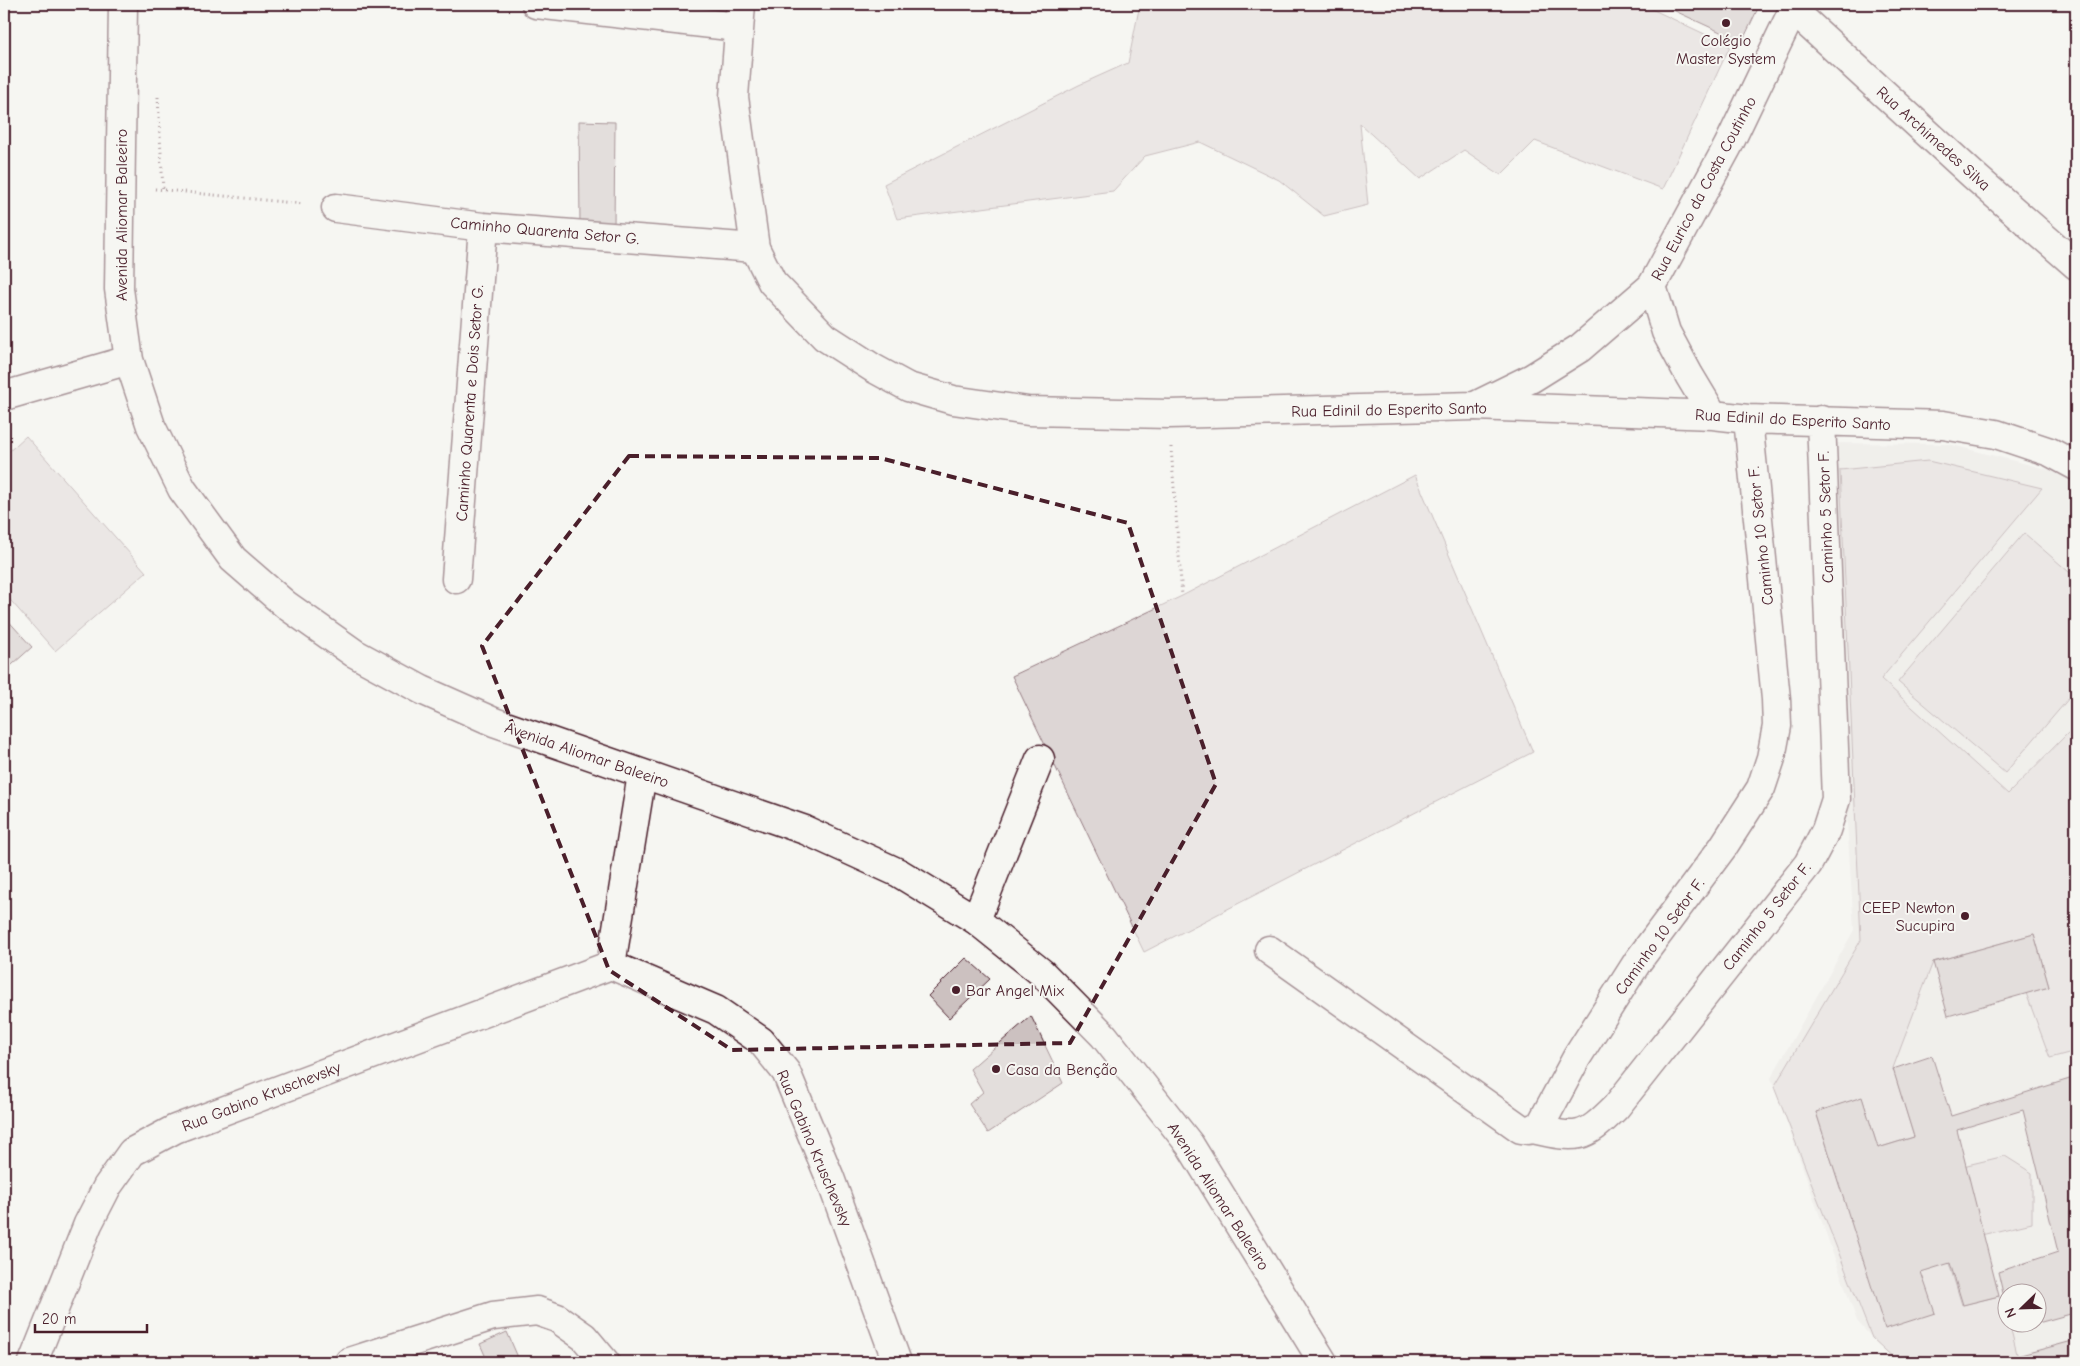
<svg xmlns="http://www.w3.org/2000/svg" width="2080" height="1366" viewBox="0 0 2080 1366" font-family="'Comic Neue',sans-serif">
<rect width="100%" height="100%" fill="#f6f6f2"/>
<filter id="ink" filterUnits="userSpaceOnUse"><feTurbulence type="fractalNoise" baseFrequency=".02" numOctaves="2"/><feDisplacementMap in="SourceGraphic" scale="10" xChannelSelector="R" yChannelSelector="G"/><feConvolveMatrix kernelMatrix="1 2 1 2 8 2 1 2 1" color-interpolation-filters="sRGB"/></filter>
<g filter="url(#ink)">
<path fill="#e9e6e3" fill-rule="evenodd" d="M1823,443L1948,444L2050,470L2076,484V1362H1898L1872,1338L1857,1321L1771,1078L1854,930ZM2008,1294H2038V1324H2008Z"/>
<path fill="#ddd6d5" stroke="#947a80" d="M1140,4H1641L1730,46L1663,189L1535,141L1501,175L1464,150L1420,179L1360,124L1368,205L1324,216L1279,180L1200,142L1145,156L1113,191L897,219L884,184L1079,85L1128,63Z
M26,436L146,572L55,651L4,593V456Z
M1928,461L2042,488L1881,679L2008,794L2068,733L2076,741V1051L2050,1058L2026,993L2049,987L2034,934L1933,962L1893,1068L1914,1137L1878,1148L1862,1098L1816,1112L1840,1187L1942,1171L2005,1156L2032,1173V1223L1943,1244L1962,1305L1999,1296L2011,1330L2019,1362H1898L1872,1338L1774,1087L1861,940L1840,470Z
M1415,475L1533,752L1144,952L1012,676L1182,596Z
M2024,533L2076,578V690L2005,773L1898,682Z"/>
<path fill="#ccc1c0" stroke="#4a1f2b" d="M1660,4H1760L1742,42Z
M579,121L615,122L614,227L580,225Z
M4,616L32,647L4,672Z
M2034,934L2049,987L1948,1016L1933,962Z
M966,958L990,979L949,1018L928,996Z
M1031,1016L1063,1083L988,1133L969,1104L983,1092L970,1069Z
M1932,1056L1951,1116L2076,1077V1322L2074,1313L2038,1323V1294H2008V1314L1998,1272L2058,1252L2023,1110L1957,1130L1999,1296L1963,1305L1950,1263L1921,1272L1935,1313L1885,1329L1816,1112L1862,1097L1878,1148L1914,1137L1893,1069Z
M2010,1324H2034L2011,1330Z
M507,1332L520,1362H488L480,1344Z
M2076,1340V1362H2019L2017,1356Z"/>
<g fill="none" stroke-linecap="round" stroke-linejoin="round">
<defs>
<path id="street" d="M536,4L738,27
M1793,10L1973,175L2076,265
M336,208L483,227L755,248
M1652,286L1666,332L1689,375L1713,415
M1475,406L1713,415L1748,419L1943,425L1996,434L2050,452L2076,466
M456,579L483,227
M976,920L1040,759
M1269,950L1521,1129L1528,1130L1540,1126L1577,1057L1638,961L1723,847L1761,788L1771,758L1777,726L1776,699L1748,419
M611,965L642,774
M1533,1129C1578,1139 1583,1140 1616,1107L1808,864L1826,830L1836,799L1821,420
M33,1362L88,1224L107,1187L132,1152L175,1129L611,965L716,1010L761,1041L786,1072L830,1178L897,1362"/>
<path id="secondary" d="M123,4L119,289L129,360L151,426L182,489L233,559L286,605L354,653L422,690L494,722L805,830L899,873L976,920L1042,973L1104,1036L1190,1145L1323,1362
M741,4L734,97L755,248L772,282L825,337L873,368L908,387L953,400L1028,411L1169,414L1475,406L1532,378L1580,348L1652,286L1728,146L1796,4
M4,396L129,360
M349,1362L493,1316L537,1311L557,1318L584,1337L605,1362"/>
</defs>
<use href="#street" stroke="#4a1f2b" stroke-width="31"/>
<use href="#secondary" stroke="#4a1f2b" stroke-width="31"/>
<path stroke="#4a1f2b" stroke-width="3" stroke-dasharray="1 4" stroke-linecap="butt" d="M158,97L163,190
M155,189L303,204
M1171,447L1182,596"/>
<use href="#street" stroke="#f6f6f2" stroke-width="28"/>
<use href="#secondary" stroke="#f6f6f2" stroke-width="28"/>
</g>
</g>
<path d="M0 0H2080V1366H0ZM629,456L880,458L1128,523L1216,784L1070,1043L732,1050L609,970L482,646Z" fill="#f6f6f2" fill-opacity=".55" fill-rule="evenodd"/>
<path fill="none" stroke="#4a1f2b" stroke-width="4" stroke-dasharray="10 6" stroke-linejoin="round" d="M629,456L880,458L1128,523L1216,784L1070,1043L732,1050L609,970L482,646Z"/>
<g fill="#4a1f2b" stroke="#f6f6f2" stroke-width="2">
<circle cx="1726" cy="23" r="5"/>
<circle cx="1965" cy="916" r="5"/>
<circle cx="956" cy="990" r="5"/>
<circle cx="996" cy="1069" r="5"/>
</g>
<g text-anchor="middle" stroke-width="4" stroke-linejoin="round" paint-order="stroke">
<g font-size="16" fill="#4a1f2b" stroke="#f6f6f2" text-anchor="start">
<text x="1726" y="46" text-anchor="middle">Colégio<tspan x="1726" dy="18">Master System</tspan></text>
<text x="1955" y="913" text-anchor="end">CEEP Newton<tspan x="1955" dy="18">Sucupira</tspan></text>
<text x="966" y="996">Bar Angel Mix</text>
<text x="1006" y="1075">Casa da Benção</text>
</g>
<g font-size="16" fill="#4a1f2b" stroke="#f6f6f2">
<text transform="translate(1934 138) rotate(42)" y="6">Rua Archimedes Silva</text>
<text transform="translate(1703 188) rotate(-62)" y="6">Rua Eurico da Costa Coutinho</text>
<text transform="translate(121 215) rotate(-90)" y="6">Avenida Aliomar Baleeiro</text>
<text transform="translate(545 230) rotate(5)" y="6">Caminho Quarenta Setor G.</text>
<text transform="translate(469 403) rotate(-86)" y="6">Caminho Quarenta e Dois Setor G.</text>
<text transform="translate(1389 409) rotate(-1)" y="6">Rua Edinil do Esperito Santo</text>
<text transform="translate(1793 419) rotate(3)" y="6">Rua Edinil do Esperito Santo</text>
<text transform="translate(1825 517) rotate(-92)" y="6">Caminho 5 Setor F.</text>
<text transform="translate(1760 536) rotate(-96)" y="6">Caminho 10 Setor F.</text>
<text transform="translate(587 754) rotate(19)" y="6">Avenida Aliomar Baleeiro</text>
<text transform="translate(1766 916) rotate(-52)" y="6">Caminho 5 Setor F.</text>
<text transform="translate(1659 936) rotate(-54)" y="6">Caminho 10 Setor F.</text>
<text transform="translate(261 1096) rotate(-21)" y="6">Rua Gabino Kruschevsky</text>
<text transform="translate(815 1148) rotate(67)" y="6">Rua Gabino Kruschevsky</text>
<text transform="translate(1219 1196) rotate(57)" y="6">Avenida Aliomar Baleeiro</text>
</g>
</g>
<rect width="2080" height="1366" fill="none" stroke="#f6f6f2" stroke-width="20"/>
<rect x="10" y="10" width="2060" height="1346" fill="none" stroke="#4a1f2b" stroke-width="2" filter="url(#ink)"/>
<g transform="translate(2022 1308) rotate(247)"><circle r="24" fill="#f6f6f2" stroke="#b1a0a2"/>
<path d="M0-4L9 19L0 12L-9 19Z" fill="#4a1f2b"/>
<text y="-8" font-size="14" font-weight="bold" text-anchor="middle" fill="#4a1f2b">N</text>
</g>
<path d="M35 1324v8h112v-8" fill="none" stroke="#4a1f2b" stroke-width="2.5"/>
<text x="42" y="1324" font-size="15" fill="#4a1f2b" stroke="#f6f6f2" stroke-width="4" paint-order="stroke">20 m</text>
</svg>
